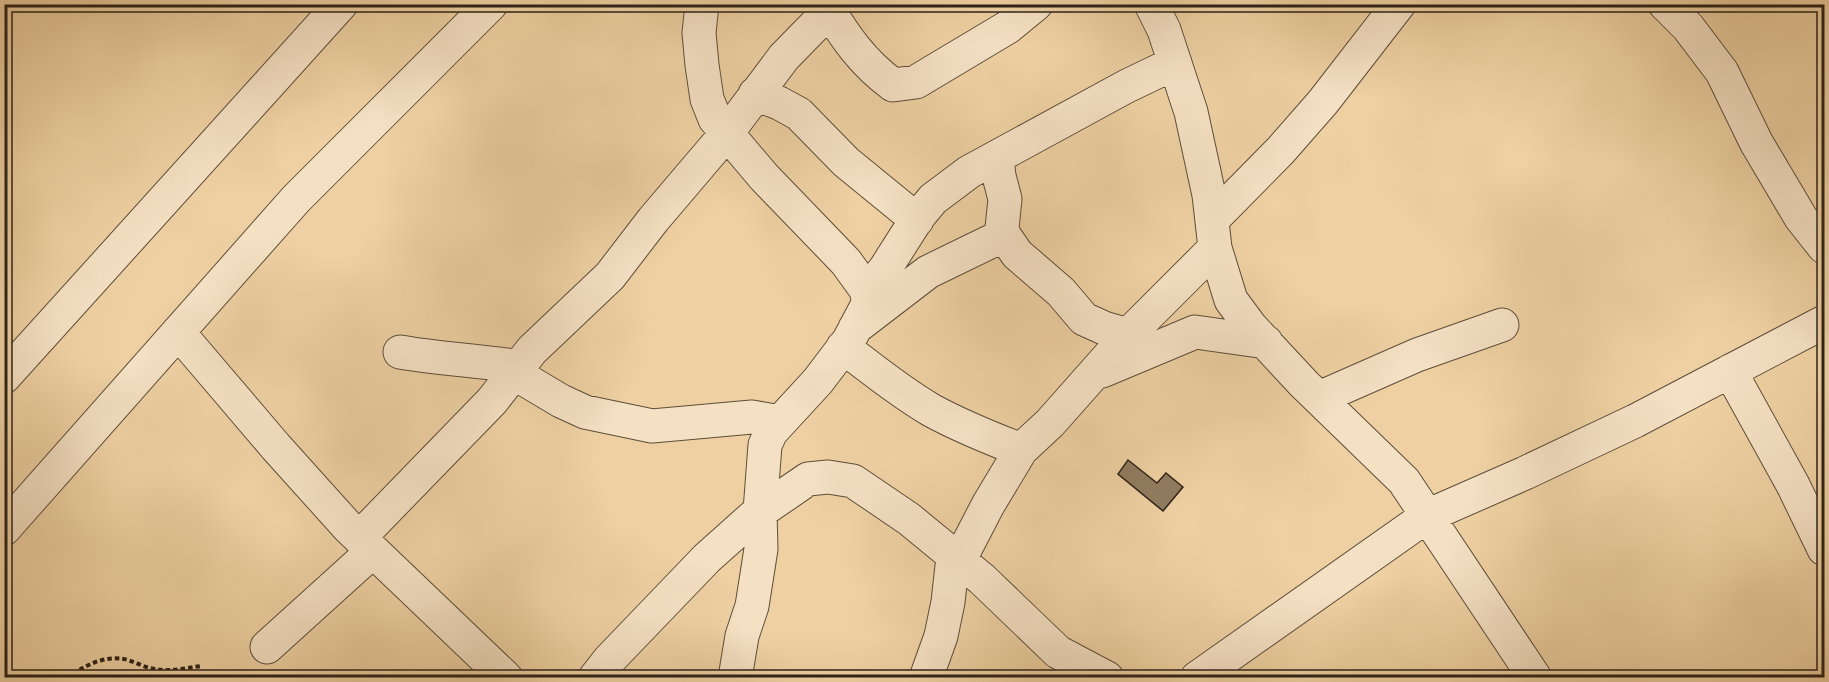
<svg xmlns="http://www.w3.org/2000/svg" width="1829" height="682" viewBox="0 0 1829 682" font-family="'IM FELL French Canon',serif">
<rect width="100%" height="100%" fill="#eed0a2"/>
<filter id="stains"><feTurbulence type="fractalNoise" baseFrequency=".00333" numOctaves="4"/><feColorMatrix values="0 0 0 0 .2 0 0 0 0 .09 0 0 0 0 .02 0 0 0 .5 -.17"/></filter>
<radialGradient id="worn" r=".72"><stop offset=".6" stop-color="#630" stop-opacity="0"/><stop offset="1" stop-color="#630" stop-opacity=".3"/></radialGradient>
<path fill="#917c60" stroke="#2d2218" stroke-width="1.5" d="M1128,460L1157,483L1166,473L1183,487L1163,511L1118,474Z"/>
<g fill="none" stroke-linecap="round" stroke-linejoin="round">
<defs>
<path id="minor" d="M702,4L699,33L702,65L707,99L715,119L764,177L846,262L867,291L868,304L849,340L818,381L771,432L765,445L760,511L761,549L752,606L742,636L735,678
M825,4C845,37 862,62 893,85L916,82L1008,27L1036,4
M1151,4L1164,30L1191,112L1209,195L1215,248L1231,300L1251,327L1304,384L1404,481L1535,678
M1665,4L1688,27L1722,72L1756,142L1801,218L1824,247
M755,94L779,103L799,114L846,162L917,220
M997,157L999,176L1005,199L1002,228L1004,235L1017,254L1061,292L1084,319L1104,328L1128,335
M1212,220L1281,150L1323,102L1399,4
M867,291L885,269L918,217L933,199L969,172L1127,86L1175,63
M855,328L928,272L1004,235
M178,332L276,447L348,527L506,678
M843,347C872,369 900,392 931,410C960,426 990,438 1021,450
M400,352C439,359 479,360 519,367
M1102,371L1195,332L1266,342
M1730,371L1793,485L1824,549
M514,373L561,401L585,412L652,426L752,417L780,422
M4,377L341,4
M1319,398L1417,355L1502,325
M4,529L296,199L491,4
M359,538L492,401L532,350L610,276L653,220L727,133L784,57L829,11
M959,561L988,505L1021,450L1050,423L1128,335L1215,248
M267,647L373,551
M595,678L609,660L707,558L754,516L808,479L828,477L853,481L909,519L982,579L1058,652L1107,678
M926,678L941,636L948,602L953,557
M1197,678L1427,516L1525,473L1635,421L1824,322"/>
</defs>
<use href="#minor" stroke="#5d4e3a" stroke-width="35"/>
<path stroke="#2d2218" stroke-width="4" stroke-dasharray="4.5 3" stroke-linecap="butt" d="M67,678C86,665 105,654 128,660C137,663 146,668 155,669C170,672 186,668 201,666"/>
<use href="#minor" stroke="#f4e0c3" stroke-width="33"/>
</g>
<rect width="1829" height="682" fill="none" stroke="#eed0a2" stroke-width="24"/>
<rect x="6" y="6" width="1817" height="670" fill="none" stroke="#2d2218" stroke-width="3"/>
<rect x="12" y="12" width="1805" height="658" fill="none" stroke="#2d2218" stroke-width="1.5"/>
<rect width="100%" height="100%" filter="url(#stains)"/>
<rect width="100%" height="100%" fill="url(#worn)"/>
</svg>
